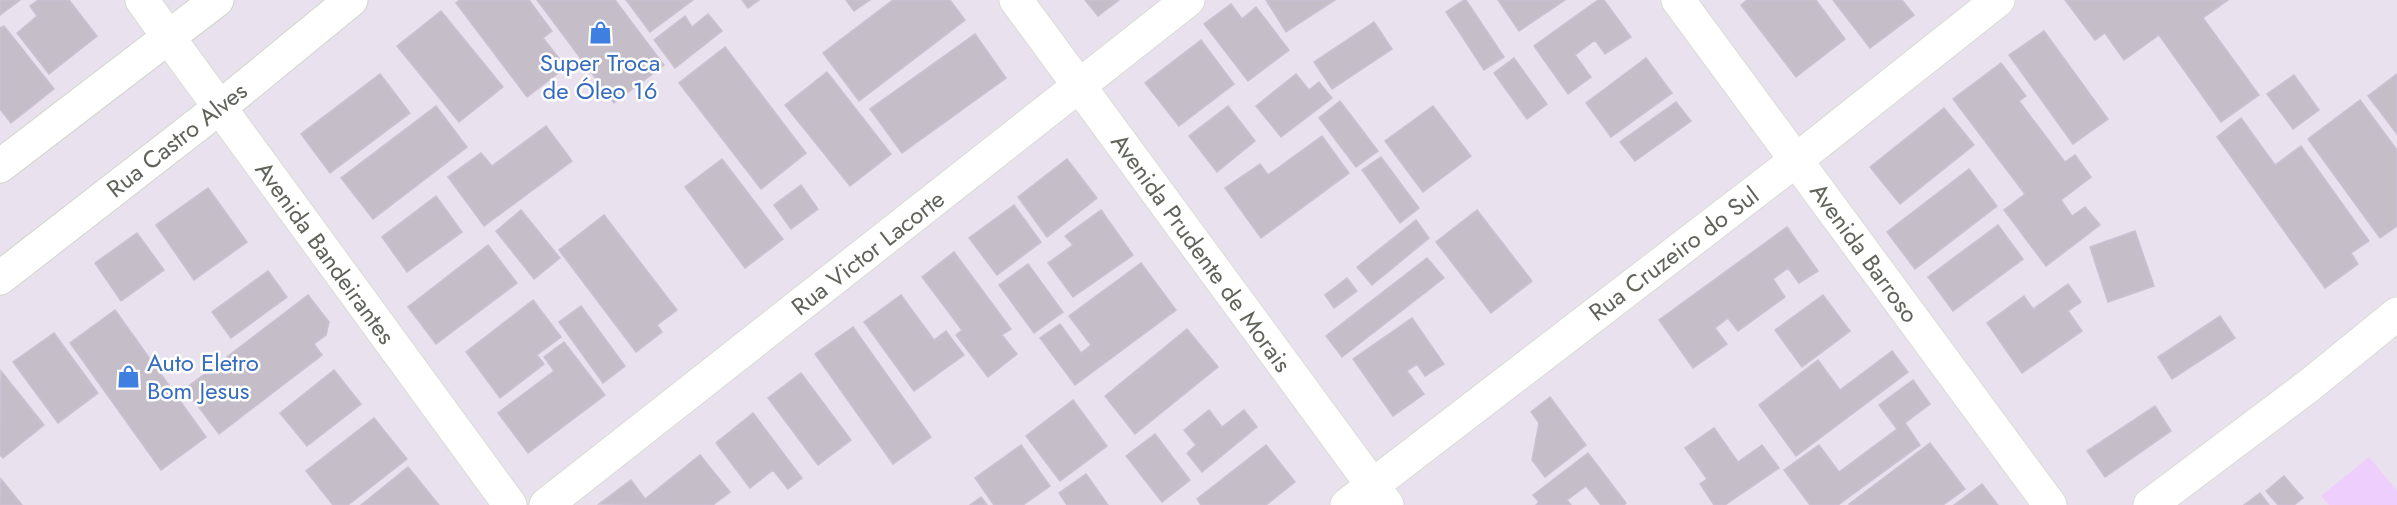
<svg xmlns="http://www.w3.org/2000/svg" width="2397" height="505" viewBox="0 0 2397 505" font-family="Jost,sans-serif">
<rect width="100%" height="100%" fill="#eae1ee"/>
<path fill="#eecefc" d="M2369,457L2397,491V505H2329L2321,496Z"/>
<path fill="#c5bec9" stroke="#cbc0d3" stroke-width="1.5" d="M0,0H20L0,15Z
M38,0H69L97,36L49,74L17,33L37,16L30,6Z
M460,0H529L552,31L543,38L566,67L527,97L456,3Z
M537,0H615L664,65L614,103Z
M626,0H693L650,32Z
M742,0H759L748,8Z
M846,0H870L854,11Z
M893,0H950L965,20L859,101L823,53Z
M1085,0H1119L1098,16Z
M1266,0H1335L1286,32Z
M1464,0H1466L1504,57L1484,70L1446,12Z
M1498,0H1565L1519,31Z
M1598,0H1604L1631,37L1605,54L1595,40L1575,55L1591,77L1568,94L1534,46Z
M1747,0H1816L1845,39L1796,77L1741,5Z
M1833,0H1902L1914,15L1870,48Z
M2065,0H2228L2203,18L2259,95L2221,122L2159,35L2124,60L2105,33L2095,40Z
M1231,4L1242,19L1256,7L1289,50L1248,81L1204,24Z
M441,11L503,87L459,122L397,46Z
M708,14L722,31L675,68L654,40L685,16L692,27Z
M1374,22L1392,49L1332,89L1314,62Z
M4,26L54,89L11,123L0,109V28Z
M2044,31L2108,119L2073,144L2009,55Z
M975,34L1006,78L902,153L870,109Z
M1201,40L1234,84L1179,126L1145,83Z
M725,47L806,153L761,189L679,83Z
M1514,58L1547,104L1527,119L1494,73Z
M1646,58L1672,93L1611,137L1586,103Z
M2001,63L2026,96L2019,101L2065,162L2075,155L2091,177L2061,200L2072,216L2085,207L2100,225L2046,266L2004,210L2025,194L1953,99Z
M827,72L891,154L850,186L785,105Z
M380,74L410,113L330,173L301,134Z
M1296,74L1309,90L1319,82L1332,98L1281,137L1256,106Z
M2397,74V134L2368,96Z
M2294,75L2319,110L2293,129L2267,94Z
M2360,100L2397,150V226L2380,238L2308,139Z
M1340,101L1378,151L1356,167L1319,118Z
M1676,102L1691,121L1635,161L1620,142Z
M436,106L467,147L373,219L341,178Z
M1228,106L1255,141L1217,172L1189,136Z
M1433,106L1471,156L1423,192L1385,141Z
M1944,108L1974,145L1900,204L1870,167Z
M2241,118L2275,165L2301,146L2369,241L2351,253L2358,264L2325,288L2217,137Z
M546,126L572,161L484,226L448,177L481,153L492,166Z
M1322,136L1349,173L1261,238L1225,188L1260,164L1268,175Z
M1381,157L1419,208L1400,223L1362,170Z
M722,159L783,239L745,268L685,187Z
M1067,159L1097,198L1047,237L1018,197Z
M1969,169L1997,206L1915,269L1887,232Z
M801,185L818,209L791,229L774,205Z
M208,188L247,242L194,280L156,225Z
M436,196L462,232L407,272L382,237Z
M1014,205L1041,242L997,275L969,238Z
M521,210L560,258L534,279L496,231Z
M1101,210L1133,255L1073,297L1048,263L1073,245L1065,236Z
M1477,210L1532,281L1491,313L1436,242Z
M604,215L677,310L657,325L662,332L636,352L559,250Z
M1416,220L1429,238L1372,285L1357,267Z
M1998,225L2023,259L1953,311L1928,277Z
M1787,227L1818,271L1799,283L1788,268L1773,279L1785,297L1738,331L1728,318L1715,328L1727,344L1693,368L1659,320Z
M2135,231L2154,286L2108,302L2090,247Z
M137,233L164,270L121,301L95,263Z
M488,245L517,283L436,344L408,307Z
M954,252L1011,329L1002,335L1017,354L988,377L956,335L962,330L922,277Z
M1427,258L1444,278L1342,357L1326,336Z
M1141,263L1176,310L1075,385L1040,338L1060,324L1081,353L1091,345L1069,316Z
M1028,264L1063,312L1034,333L999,285Z
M268,271L287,297L231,338L212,312Z
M1347,278L1357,291L1334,308L1325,295Z
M2068,284L2081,302L2068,311L2082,331L2022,373L1987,323L2024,296L2033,309Z
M308,295L329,322L326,335L314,344L322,355L219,434L185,389Z
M901,295L934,340L946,331L964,355L914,391L864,322Z
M1823,295L1850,331L1802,367L1775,330Z
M533,300L561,337L537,355L544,364L500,398L466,352Z
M581,306L625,366L603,383L559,322Z
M115,310L206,437L161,470L70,343Z
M2220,316L2235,338L2172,379L2158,357Z
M1412,318L1444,364L1425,376L1417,364L1407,371L1424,394L1393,416L1353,359Z
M853,327L931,437L893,464L815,354Z
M1187,329L1218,367L1135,434L1105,396Z
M54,333L98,393L58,423L13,362Z
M564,342L605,395L528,453L498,413L554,371L544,357Z
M1892,351L1908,372L1796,456L1759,405L1818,360L1840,390Z
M334,370L361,404L307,446L280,413Z
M1,371L44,425L3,458L0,455Z
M801,373L851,440L818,465L768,398Z
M1913,380L1930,404L1905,423L1920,445L1838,505H1810L1784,470L1819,445L1839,472L1897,429L1879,405Z
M1550,397L1586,445L1545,477L1532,460L1539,423L1531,412Z
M1073,400L1107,446L1060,481L1026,436Z
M2155,406L2171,431L2105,477L2087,451Z
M1209,410L1222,427L1244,410L1257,427L1202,472L1187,453L1196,445L1184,430Z
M753,413L802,478L788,489L773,470L750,488L716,443Z
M374,418L407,459L348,505H333L306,471Z
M1714,428L1738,462L1762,445L1779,468L1725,505H1714L1700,484L1707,479L1685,448Z
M1155,434L1190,480L1162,502L1126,456Z
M1930,443L1965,489L1943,505H1851L1849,504Z
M1021,445L1050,486L1023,505H994L975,478Z
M1266,445L1295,482L1266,505H1201L1197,499Z
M1588,453L1626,503L1624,505H1601L1586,486L1567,500L1571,505H1536L1539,502L1533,495Z
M700,455L730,492L713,505L599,504L631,480L645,499Z
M408,467L439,505H361Z
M1086,474L1108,505H1067L1059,493Z
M2284,476L2303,498L2294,505H2278L2266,491Z
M1,479L22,505H0Z
M1982,484L1998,505H1954Z
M2260,493L2269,505H2244Z
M981,497L987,505H970Z"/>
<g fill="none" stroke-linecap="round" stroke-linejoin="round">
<defs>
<path id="minor" d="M142,0L169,38
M1678,0L2050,505
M546,505L1188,0
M1347,505L1795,161L1998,0
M2150,505L2311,384L2397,314"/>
<path id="tertiary" d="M1016,0L1387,505
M169,38L510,505"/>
<path id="secondary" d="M0,166L217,0
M0,278L219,108L351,0"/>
</defs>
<use href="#minor" stroke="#d8dcd4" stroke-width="35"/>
<use href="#tertiary" stroke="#d8dcd4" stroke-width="35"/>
<use href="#secondary" stroke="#d1d6cc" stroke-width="35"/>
<use href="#minor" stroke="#fff" stroke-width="33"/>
<use href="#tertiary" stroke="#fff" stroke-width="33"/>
<use href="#secondary" stroke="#fff" stroke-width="33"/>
</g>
<defs>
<symbol id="shop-bare" viewBox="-9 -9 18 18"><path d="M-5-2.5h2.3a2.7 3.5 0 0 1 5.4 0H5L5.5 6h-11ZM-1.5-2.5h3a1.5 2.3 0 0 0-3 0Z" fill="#3f7fe0" stroke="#fff" stroke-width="2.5" paint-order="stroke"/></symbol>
</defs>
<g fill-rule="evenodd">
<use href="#shop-bare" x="584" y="16" width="33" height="33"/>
<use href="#shop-bare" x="112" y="360" width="33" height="33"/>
</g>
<g text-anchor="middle" stroke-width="5" stroke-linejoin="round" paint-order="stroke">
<g font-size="24" fill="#366cbe" stroke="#fff">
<text x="600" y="71">Super Troca<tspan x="600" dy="28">de Óleo 16</tspan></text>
<text x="147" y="371" text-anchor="start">Auto Eletro<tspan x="147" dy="28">Bom Jesus</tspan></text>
</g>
<g font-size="24" fill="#5f635a" stroke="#fff">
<text transform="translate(177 140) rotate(-38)" y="8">Rua Castro Alves</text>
<text transform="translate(325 253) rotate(54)" y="8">Avenida Bandeirantes</text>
<text transform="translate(868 253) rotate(-38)" y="8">Rua Victor Lacorte</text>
<text transform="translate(1201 253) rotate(54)" y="8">Avenida Prudente de Morais</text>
<text transform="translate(1864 253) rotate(54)" y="8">Avenida Barroso</text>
<text transform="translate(1674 254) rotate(-37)" y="8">Rua Cruzeiro do Sul</text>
</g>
</g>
</svg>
